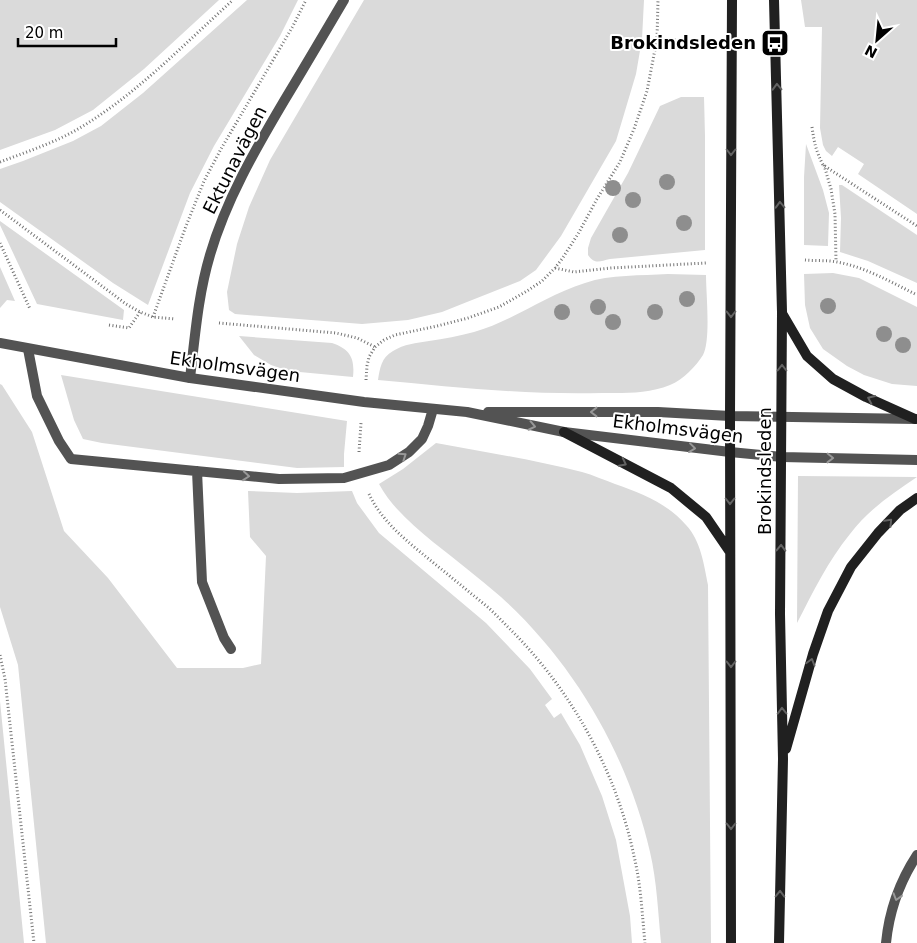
<svg xmlns="http://www.w3.org/2000/svg" width="917" height="943" viewBox="0 0 917 943" font-family="'DejaVu Sans',sans-serif">
<rect width="100%" height="100%" fill="#fff"/>
<path fill="#dadada" d="M0,0H219L144,69L93,110L55,130L0,150Z
M247,0H298L280,36L214,146L190,193L148,305L113,283L0,202V169L23,161L73,141L101,126L143,93Z
M364,0H644L642,39L636,74L616,141L561,236L536,270L520,281L467,302L442,312L408,320L362,324L235,314L229,310L227,292L237,244L249,207L270,160Z
M801,0H917V214L858,174L864,164L838,147L832,156L826,151L823,145L820,128L822,27H805Z
M681,97H704L705,136V250L610,259C600,261 595,265 588,255V248L591,238L628,173L660,106Z
M806,144L823,190L829,213L828,246L804,245V177Z
M839,185H842L917,235V283L868,261L840,252L841,218Z
M0,221L124,310L123,320L37,304L0,225Z
M0,267L15,301L7,300L0,308Z
M833,273L859,278L917,307V386L892,384L864,375L847,366L823,349L810,328L805,305L804,274Z
M668,274L706,275C706,294 711,340 703,355C696,366 683,380 670,385C648,394 625,393 602,393C527,395 453,387 378,380C380,368 381,358 393,351C404,344 416,343 429,341C444,339 459,336 474,332C513,321 546,295 585,283C611,274 641,276 668,274Z
M239,336L332,343C350,349 355,358 353,377L289,371L271,365L254,355Z
M61,375L347,421L344,454V467L297,468L102,443L83,439L74,420Z
M0,384L2,385L32,432L64,531L108,578L177,668H243L261,664L266,556L250,537L248,491L297,493L352,491L357,503L379,533L486,623L530,669L552,699L545,705L554,718L561,713L580,745L602,796L616,840L630,916L632,943H46L18,665L0,607Z
M436,443C485,452 534,460 582,472C593,475 604,480 615,484C641,493 667,503 686,525C701,541 704,565 708,585L711,943H661C658,913 657,882 650,852C628,756 575,664 501,597C479,578 456,560 433,542C413,525 392,508 379,484L403,469Z
M798,476L917,477C893,493 868,510 850,534C828,561 813,592 797,623Z
M0,701L24,943H0Z"/>
<g fill="none" stroke-linecap="round" stroke-linejoin="round">
<path stroke="#757575" stroke-width="3" stroke-dasharray="1 2.5" stroke-linecap="butt" d="M657,39L697,41
M812,127C814,142 816,151 823,165L917,226
M0,162C26,152 54,143 78,129C136,95 183,45 233,0
M824,165L831,189L835,214L836,261
M0,210L126,304L140,312L153,317L175,319
M0,243L30,309
M805,260C815,261 827,260 837,262C865,267 891,282 917,295
M555,268L574,272L611,268L706,263
M153,317L186,226L204,181L221,149L293,26L306,0
M219,323L336,333L357,338L375,347
M109,325L129,328L140,312
M366,380L367,366L369,357L375,347L384,340L395,335L437,326L468,318L499,307L527,291L542,281L555,268L562,259L578,234L597,199L620,162L634,129L647,91L657,39L658,0
M359,452L361,423
M369,494C382,522 407,541 430,560C450,576 469,592 489,608C496,615 503,622 510,629C572,691 616,771 634,856C641,885 642,914 645,943
M0,655L5,679L34,943"/>
<path stroke="#535353" stroke-width="10" d="M28,349L37,396L59,441L71,459L279,479L344,478L389,465L409,452L422,439L428,426L433,409
M197,471L202,582L224,638L231,649"/>
<path stroke="#535353" stroke-width="10" d="M190,378C195,337 198,295 210,255C226,200 255,150 284,101C304,68 324,34 344,0"/>
<path stroke="#535353" stroke-width="10" d="M0,343L190,378L364,402L467,412L564,432L730,452L782,457L917,460
M488,412H658L730,416L916,419
M886,943C889,912 900,881 917,855"/>
<path stroke="#202020" stroke-width="10" d="M774,0L782,312L780,614L783,759L779,943
M783,315L807,356L833,379L866,397L915,419
M564,432L671,488L706,517L730,552
M786,749L813,654L828,611L851,567L878,533L900,510L917,498
M731,943L730,416L732,0"/>
</g>
<g fill="#8e8e8e">
<circle cx="667" cy="182" r="8"/>
<circle cx="613" cy="188" r="8"/>
<circle cx="633" cy="200" r="8"/>
<circle cx="684" cy="223" r="8"/>
<circle cx="620" cy="235" r="8"/>
<circle cx="687" cy="299" r="8"/>
<circle cx="828" cy="306" r="8"/>
<circle cx="598" cy="307" r="8"/>
<circle cx="562" cy="312" r="8"/>
<circle cx="655" cy="312" r="8"/>
<circle cx="613" cy="322" r="8"/>
<circle cx="884" cy="334" r="8"/>
<circle cx="903" cy="345" r="8"/>
</g>
<defs><path id="oneway-chevron" d="M-2-3.5L2.5 0L-2 3.5" fill="none" stroke-width="1.6" stroke-linecap="round" stroke-linejoin="round" transform="scale(1.25)"/></defs>
<g stroke="#636363">
<use href="#oneway-chevron" transform="translate(777 87) rotate(-92)"/>
<use href="#oneway-chevron" transform="translate(731 152) rotate(90)"/>
<use href="#oneway-chevron" transform="translate(780 205) rotate(-92)"/>
<use href="#oneway-chevron" transform="translate(731 314) rotate(90)"/>
<use href="#oneway-chevron" transform="translate(782 368) rotate(-90)"/>
<use href="#oneway-chevron" transform="translate(871 399) rotate(-155)"/>
<use href="#oneway-chevron" transform="translate(623 463) rotate(27)"/>
<use href="#oneway-chevron" transform="translate(730 501) rotate(90)"/>
<use href="#oneway-chevron" transform="translate(889 522) rotate(-46)"/>
<use href="#oneway-chevron" transform="translate(781 548) rotate(-89)"/>
<use href="#oneway-chevron" transform="translate(811 662) rotate(-74)"/>
<use href="#oneway-chevron" transform="translate(731 664) rotate(90)"/>
<use href="#oneway-chevron" transform="translate(782 711) rotate(-91)"/>
<use href="#oneway-chevron" transform="translate(731 826) rotate(90)"/>
<use href="#oneway-chevron" transform="translate(780 894) rotate(-89)"/>
</g>
<g stroke="#989898">
<use href="#oneway-chevron" transform="translate(594 412) rotate(180)"/>
<use href="#oneway-chevron" transform="translate(532 426) rotate(12)"/>
<use href="#oneway-chevron" transform="translate(692 448) rotate(7)"/>
<use href="#oneway-chevron" transform="translate(403 456) rotate(-34)"/>
<use href="#oneway-chevron" transform="translate(830 458) rotate(1)"/>
<use href="#oneway-chevron" transform="translate(246 476) rotate(5)"/>
<use href="#oneway-chevron" transform="translate(897 897) rotate(107)"/>
</g>
<defs>
<symbol id="bus-square" viewBox="-11 -11 22 22"><rect x="-9" y="-9" width="18" height="18" rx="4" fill="#000" stroke="#fff"/><path d="M-5-6H5V4H4V6H2V4H-2V6H-4V4H-5ZM-3.5-4V0h7V-4ZM-3.5 1.2v1.5H-2V1.2ZM2 1.2v1.5H3.5V1.2Z" fill="#fff"/></symbol>
</defs>
<g fill-rule="evenodd">
<use href="#bus-square" x="759" y="27" width="32" height="32"/>
</g>
<g text-anchor="middle" stroke-width="4" stroke-linejoin="round" paint-order="stroke">
<g font-size="18" font-weight="bold" fill="#000" stroke="#fff" text-anchor="end">
<text x="756" y="49">Brokindsleden</text>
</g>
<g font-size="18" fill="#000" stroke="#fff">
<text transform="translate(235 160) rotate(-63)" y="6">Ektunavägen</text>
<text transform="translate(235 367) rotate(8)" y="6">Ekholmsvägen</text>
<text transform="translate(678 429) rotate(7)" y="6">Ekholmsvägen</text>
<text transform="translate(765 471) rotate(-90)" y="6">Brokindsleden</text>
</g>
</g>
<g transform="translate(877 40) rotate(207)" stroke="#ffffff" stroke-width="4" paint-order="stroke">
<path d="M0-4L9 19L0 12L-9 19Z" fill="#000000"/>
<text y="-8" font-size="14" font-weight="bold" text-anchor="middle" fill="#000000">N</text>
</g>
<path d="M18 38v8h98v-8" fill="none" stroke="#000000" stroke-width="2.5"/>
<text x="25" y="38" font-size="15" fill="#000000" stroke="#ffffff" stroke-width="4" paint-order="stroke">20 m</text>
</svg>
